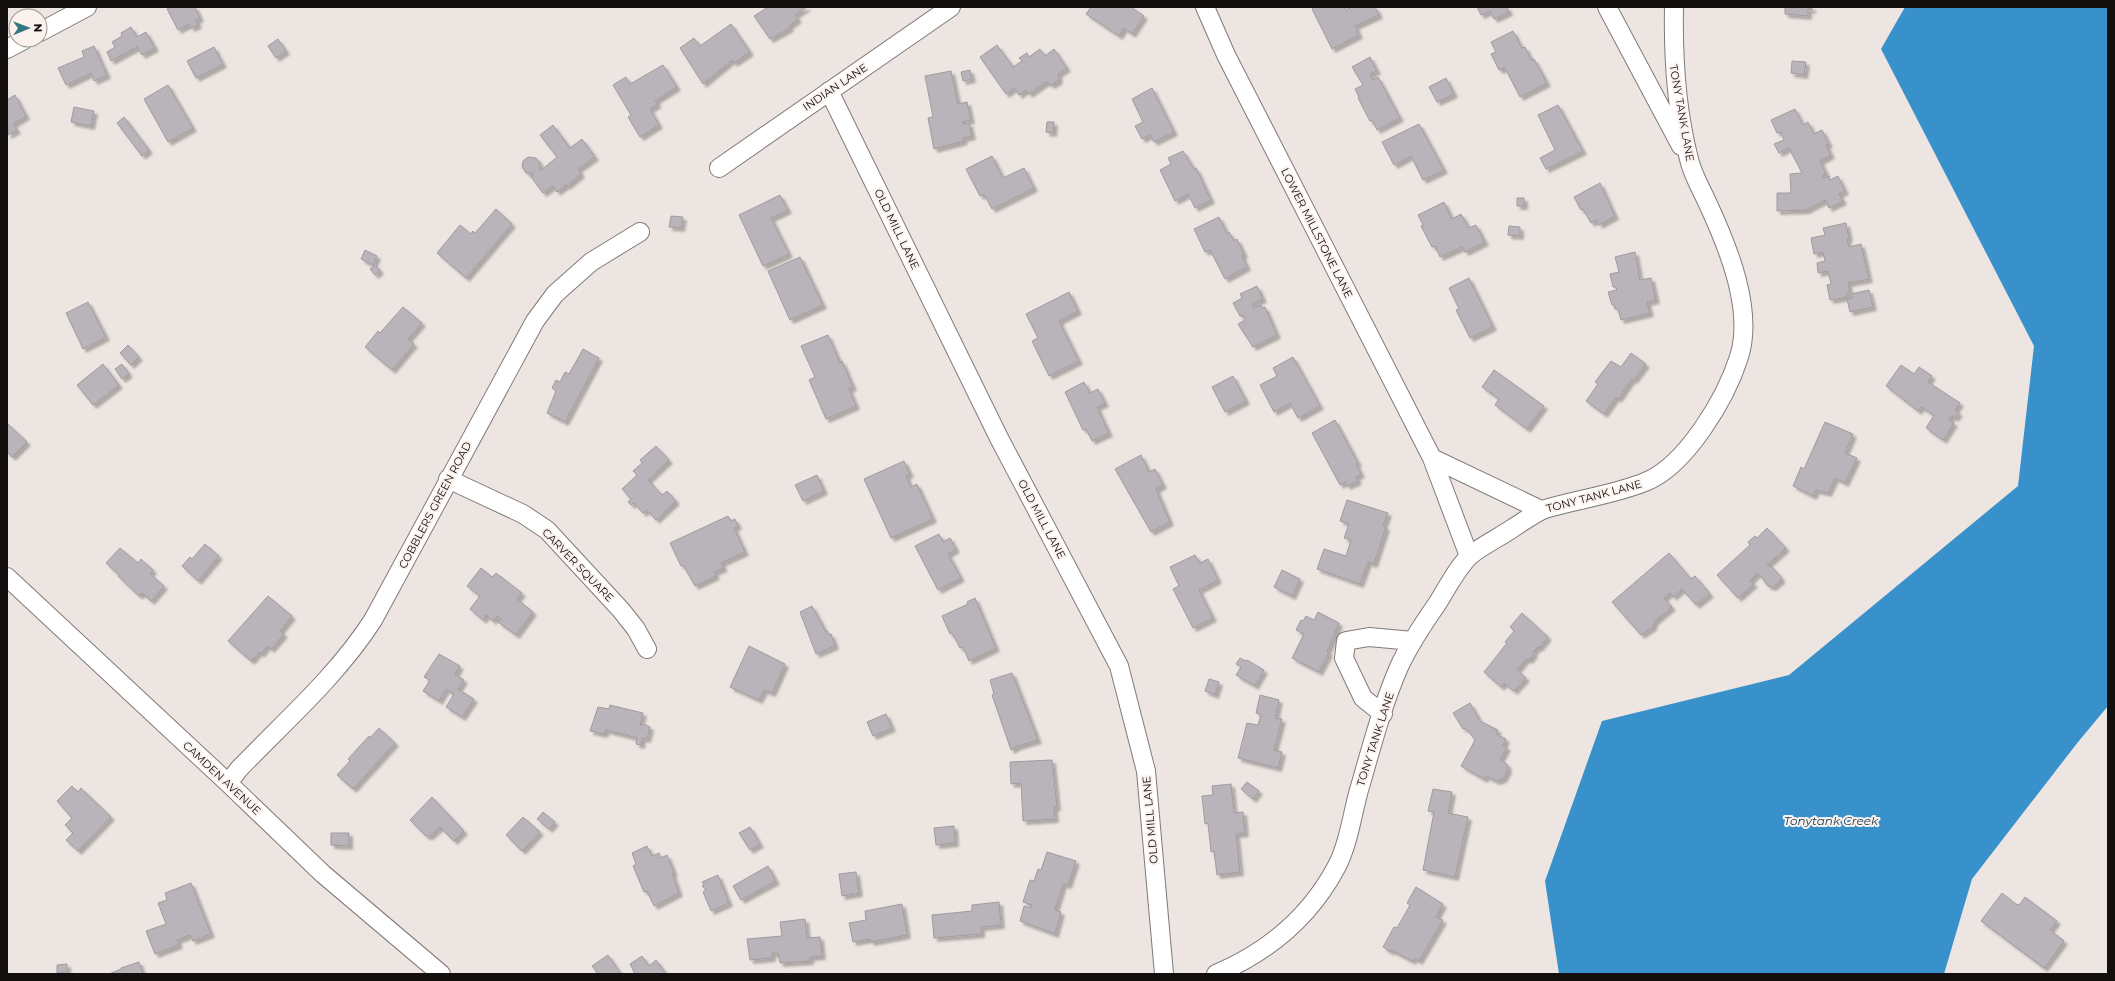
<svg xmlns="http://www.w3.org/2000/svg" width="2115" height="981" viewBox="0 0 2115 981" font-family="Montserrat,sans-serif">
<defs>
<filter id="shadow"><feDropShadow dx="3.5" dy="3.5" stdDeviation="1" flood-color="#0004"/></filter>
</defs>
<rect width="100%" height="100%" fill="#ede5e1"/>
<path fill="#3991cb" d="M1905,7H2108V706L2078,742L1972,879L1944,974H1559L1545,881L1602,721L1789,675L2018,486L2034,346L1881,49Z"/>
<path fill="#b9b3ba" stroke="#a09ba0" filter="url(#shadow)" d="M171,7H195L200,18L196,20L198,25L191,28L189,24L178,30L167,9Z
M768,7H807L795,15L798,19L789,26L790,28L770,39L754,16Z
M1091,7H1131L1144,16L1132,34L1124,28L1119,36L1086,14Z
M1315,7H1345L1346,10L1351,7H1375L1379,15L1355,26L1359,35L1332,49L1312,9Z
M1477,7H1507L1509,12L1494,19L1490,11L1481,15Z
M1785,7H1812V10L1808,9V16L1785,14Z
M731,24L750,52L734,63L732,60L703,84L680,48L694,38L700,46Z
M131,27L137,37L146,32L155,48L142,55L137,47L111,61L107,52L115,47L112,42L122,36L121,33Z
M1513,31L1522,48L1525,47L1532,61L1534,59L1547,83L1520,97L1505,68L1499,70L1491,54L1496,52L1491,42Z
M278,39L286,51L276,58L268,46Z
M997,45L1013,67L1022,61L1019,58L1027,53L1029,57L1040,49L1045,56L1054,49L1067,68L1058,74L1059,80L1052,85L1046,82L1029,94L1026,90L1019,95L1014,88L1006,94L980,57Z
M94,46L107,75L94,81L91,73L66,85L58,68L84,57L82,51Z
M214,47L223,64L196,78L187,61Z
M1370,57L1377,71L1370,74L1373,80L1378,77L1400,118L1377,130L1372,120L1370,121L1358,98L1359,97L1355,89L1363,85L1352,67Z
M1792,61L1806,62L1804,75L1791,73Z
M663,65L677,87L655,101L658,104L650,109L659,125L640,137L628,117L631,115L613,85L626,77L630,84Z
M970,70L972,79L963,81L961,72Z
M951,71L958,104L967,102L971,120L962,122L963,124L969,123L972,136L963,138L964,141L934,149L928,118L933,117L925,76Z
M1446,78L1454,94L1437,102L1429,87Z
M168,85L193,128L168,142L144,99Z
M1152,88L1174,132L1154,142L1150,135L1142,139L1135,126L1143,122L1132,99Z
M15,95L26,116L13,124L17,130L8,135L7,100Z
M1558,105L1583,151L1546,169L1540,158L1555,150L1538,115Z
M74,107L94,111L91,126L71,122Z
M1795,109L1803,125L1808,122L1814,134L1822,130L1829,144L1826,145L1831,155L1820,161L1826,173L1823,175L1824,178L1829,176L1830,180L1838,176L1845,191L1839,194L1843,201L1829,208L1825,200L1806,210L1777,211V193H1791L1790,174L1802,173L1789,148L1779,153L1774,144L1784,140L1781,132L1777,133L1771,120Z
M124,117L149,150L142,156L117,123Z
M1047,122H1054L1053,133L1046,132Z
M1419,124L1444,170L1423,180L1411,156L1394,165L1382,142Z
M553,125L570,148L582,139L595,157L578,169L581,174L567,186L566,185L557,192L553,186L543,193L531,177L533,176L532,173H526L522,167L523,161L528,157L536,158L540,163V171L557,157L540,135Z
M1183,151L1194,169L1196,168L1211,200L1195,208L1188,194L1175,201L1160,170L1171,164L1168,158Z
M992,156L1003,178L1024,168L1034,188L992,209L984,194L980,196L966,169Z
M1600,183L1615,216L1599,225L1597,220L1591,223L1583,209L1581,210L1574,197Z
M780,195L788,210L771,218L789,254L763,266L739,215Z
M1517,198H1524V206H1517Z
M1444,202L1452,219L1461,214L1469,228L1476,225L1485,242L1465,252L1462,247L1440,257L1435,246L1432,247L1421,226L1423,225L1418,215Z
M496,209L512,224L466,278L437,253L460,225L471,234L473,231L475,233Z
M671,216L683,217L681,228L669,227Z
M1219,217L1227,233L1229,232L1234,241L1237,239L1244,254L1242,256L1247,267L1225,279L1210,250L1205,252L1194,229Z
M1846,223L1849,238L1847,239L1849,247L1861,244L1869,279L1848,283L1850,293H1847V297L1830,300L1827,285L1831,284L1828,271L1818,273L1817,263L1825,261L1823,252L1814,254L1811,238L1825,235L1823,228Z
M1509,226L1520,227V236L1508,235Z
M365,250L377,256L373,265L361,259Z
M1635,252L1640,280L1651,278L1656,300L1647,302L1650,313L1621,320L1618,309H1615L1614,305H1612L1608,292L1617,290L1616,287H1613L1610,274L1619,272L1615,257Z
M800,257L823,305L790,320L768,271Z
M376,265L380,271L375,275L370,269Z
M1469,278L1493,327L1470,338L1456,310L1459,309L1449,288Z
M1257,286L1263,299L1252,304L1254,308L1261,305L1263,308L1265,307L1277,335L1253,347L1238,324L1245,320L1243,315L1240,316L1233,303L1242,298L1240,294Z
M1869,290L1873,307L1850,312L1847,299L1852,298L1851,294Z
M1069,292L1078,311L1059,321L1079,361L1049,376L1032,341L1038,338L1026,314Z
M88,302L106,337L83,349L66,313Z
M403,307L422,323L408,339L414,344L392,370L365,347L378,331L380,333Z
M828,335L840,363L842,361L853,387L849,389L856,406L826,419L809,380L815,377L801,346Z
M128,345L139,357L131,365L120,353Z
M583,349L599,358L565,422L547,413L556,391L552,388L556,380L560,382L565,372L569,374Z
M1631,353L1646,364L1634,380L1632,379L1618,399L1616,397L1604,414L1586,401L1598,384L1595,382L1611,361L1621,367Z
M1293,357L1320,406L1298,418L1290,403L1274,412L1260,385L1277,376L1273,368Z
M103,364L119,385L93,405L77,385Z
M122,364L129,374L122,379L115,369Z
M1901,365L1914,374L1919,367L1932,376L1928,382L1960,403L1955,410L1959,413L1955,418L1952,416L1949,420L1954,423L1943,440L1926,428L1934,415L1921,407L1918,411L1886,386Z
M1494,370L1544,406L1527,429L1495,405L1499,399L1482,387Z
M1233,376L1246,401L1225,412L1212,387Z
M1084,382L1090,393L1098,389L1105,403L1097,407L1109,433L1092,441L1086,429L1083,430L1065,392Z
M1335,420L1358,463L1356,464L1361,474L1356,477L1358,481L1347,486L1345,482L1340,485L1312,433Z
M1825,422L1853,434L1845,453L1857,458L1845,483L1835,478L1828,493L1816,490L1813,496L1793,486L1801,467L1804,469Z
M7,423L27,442L12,457L7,452Z
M656,446L669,460L648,480L662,495L667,491L676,501L656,520L647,510L643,513L634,503L631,505L628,502L631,499L622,489L637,475L633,471L642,463L640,460Z
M1141,455L1149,472L1155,469L1163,485L1156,489L1170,522L1151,532L1115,469Z
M904,461L910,474L906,476L911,487L917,484L933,519L891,538L864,479Z
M817,475L824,491L803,501L795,485Z
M1347,500L1388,513L1383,526L1386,527L1374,564L1368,562L1360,584L1317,569L1324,549L1346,556L1351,540L1344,538L1349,524L1340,521Z
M728,516L731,521L735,519L738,526L734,528L745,552L721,563L724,568L714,572L716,576L695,586L683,565L681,566L670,543Z
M1767,528L1786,548L1767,565L1771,566L1781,577V580L1773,587L1768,586L1758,573L1750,581L1754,584L1738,598L1717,575L1750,545L1748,542L1755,536L1757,538Z
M939,534L943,542L950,538L956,549L948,554L961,578L938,590L915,546Z
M205,544L219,556L198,581L182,566L190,557L192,559Z
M120,548L138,563L141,559L153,570L150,574L164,586L151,601L142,593L139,596L118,576L119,575L106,563Z
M1669,553L1691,579L1695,576L1710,594L1696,605L1682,589L1673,597L1670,593L1664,598L1672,607L1655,621L1653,625L1654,626L1641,635L1612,602Z
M1195,555L1200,563L1208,559L1218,580L1199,590L1213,618L1193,628L1173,589L1179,586L1170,567Z
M481,568L492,577L496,573L522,593L517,599L533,612L516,635L498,622L501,619L497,616L493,621L486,615L483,620L470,609L480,596L467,586Z
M1282,570L1300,579L1292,596L1274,587Z
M268,596L292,616L280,631L284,634L271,649L267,646L261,654L259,652L251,661L228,641Z
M975,598L996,648L969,661L963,647L960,648L952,633L950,634L942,616L968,604L967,602Z
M812,606L826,632L827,631L829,635L831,634L835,646L816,654L800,612Z
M1318,612L1339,623L1327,652L1329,653L1319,672L1292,658L1304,634L1296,630L1301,620L1303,621L1306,616L1314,620Z
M1522,613L1548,637L1539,648L1538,647L1533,652L1534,654L1529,660L1526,659L1517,670L1526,678L1514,691L1504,683L1501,687L1484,672L1507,643L1505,642L1514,631L1510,627Z
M749,646L785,664L772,693L764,690L759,700L730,687Z
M439,654L460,666L455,674L464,680L458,689L474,699L462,717L446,707L454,694L446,689L439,701L423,691L430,680L424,677Z
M1240,658L1246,661L1247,660L1264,670L1255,686L1236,675L1241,667L1236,664Z
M1012,673L1038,740L1015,747V748L1011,750L992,695L994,694L990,680Z
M1209,679L1219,682L1215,695L1205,691Z
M1260,695L1279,700L1275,718L1282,719L1274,750L1282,752L1278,768L1238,758L1247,723L1258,725L1261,715L1256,713Z
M1470,703L1480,721L1498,730L1496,734L1506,739L1503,745L1507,747L1500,760L1507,764L1508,770L1503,779L1496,781L1486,776L1484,779L1461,766L1475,740L1466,728L1463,729L1453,713Z
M610,705L643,713L640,725L644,724L650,727L647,739L642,738L641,745L636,744L637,738L606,730L604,734L590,731L598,707L609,709Z
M886,714L892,728L873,736L867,722Z
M379,728L395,743L353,789L337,775L350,761L348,759L369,736L370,738Z
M1052,760L1057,807L1054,808L1055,819L1023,821L1021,783L1011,784L1010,762Z
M1247,782L1259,791L1253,799L1241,789Z
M1231,784L1234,813L1243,812L1245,833L1236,834L1240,872L1217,875L1214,851L1211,852L1208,823L1205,824L1202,796L1213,795L1212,786Z
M72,786L78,792L81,788L111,817L78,851L66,840L73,833L65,825L72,818L57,801Z
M1433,789L1452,792L1448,813L1468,817L1455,877L1423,870L1434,812L1428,811Z
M432,797L464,831L454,841L440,827L430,836H426L410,820Z
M543,812L555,822L549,829L537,819Z
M523,817L540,832L522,851L506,835Z
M954,826L955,843L936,845L934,828Z
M750,827L760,844L750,850L739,833Z
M331,833H349V846L331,845Z
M647,846L652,856L659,853L661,858L667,855L674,873H672L679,893L654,906L647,891L644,892L633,866L636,864L632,853Z
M1047,852L1076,861L1068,885L1063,884L1055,910L1061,912L1055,934L1020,921L1024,906L1031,908L1032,905L1023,902L1030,880L1034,881L1038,869L1041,870Z
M768,866L776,881L741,900L733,886Z
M856,872L859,893L842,896L839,874Z
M718,875L729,903L711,911L703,892L706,890L702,886L704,885L702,882Z
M191,883L211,934L193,941L190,935L177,940L179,945L155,954L146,931L166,924L158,903L167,900L165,893Z
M1416,887L1443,904L1436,917L1443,920L1419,961L1414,958L1412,961L1391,950V952L1383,947L1394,927L1397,928L1410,905L1407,903Z
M2002,893L2017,905L2020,904L2025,897L2057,921L2050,930L2064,941L2044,968L1981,921Z
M999,902L1001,925L981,927V934L934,938L932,915L972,911V905Z
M902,904L907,935L871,942L870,939L853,942L849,923L866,920L865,911Z
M805,919L807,938L820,937L822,956L810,957V961L780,963L778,953H772V958L750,960L747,939L782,936L780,922Z
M608,955L621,974H598L592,966Z
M642,956L649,966L656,960L666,974H635L630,964Z
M139,962L143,974H109L121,969V968Z
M67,964V972L57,973V965Z"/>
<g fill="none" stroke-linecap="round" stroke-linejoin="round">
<defs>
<path id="minor" d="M1205,7L1226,55L1432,458L1469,556
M1607,7L1681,146
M40,32L87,7
M7,49L24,40
M829,91L999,438L1119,666L1146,771L1164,974
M719,168L951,7
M1432,458L1541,510
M448,479L523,514L547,530L621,610L636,629L647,649
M7,577L228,783L323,874L441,974
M1383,714L1363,698L1344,658L1346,641L1369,637L1413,641
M228,783L239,769C285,721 337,676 373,620L535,321L555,294L591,262L640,232
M1216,974C1268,952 1310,917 1337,866C1349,842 1352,815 1359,790C1371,749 1382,706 1399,667C1409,645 1423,624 1437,604C1446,590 1459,564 1472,554C1485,544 1500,537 1513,528C1523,522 1534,513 1545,509C1578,499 1613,495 1645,482C1686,466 1726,398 1739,357C1754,310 1728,247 1708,204C1702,190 1692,174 1689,159C1676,109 1673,58 1674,7"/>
</defs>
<use href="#minor" stroke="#827a78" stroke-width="20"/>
<use href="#minor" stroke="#fff" stroke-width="18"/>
</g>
<g text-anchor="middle" stroke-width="4" stroke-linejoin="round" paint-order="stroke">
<g font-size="11" fill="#120f0e" stroke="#fbf2ee">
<text transform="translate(835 87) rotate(-34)" y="4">INDIAN LANE</text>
<text transform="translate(1682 113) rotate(80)" y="4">TONY TANK LANE</text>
<text transform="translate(897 229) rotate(64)" y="4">OLD MILL LANE</text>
<text transform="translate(1317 233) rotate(63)" y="4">LOWER MILLSTONE LANE</text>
<text transform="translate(1594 496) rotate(-15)" y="4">TONY TANK LANE</text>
<text transform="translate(435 505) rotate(-62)" y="4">COBBLERS GREEN ROAD</text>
<text transform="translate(1042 519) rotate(62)" y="4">OLD MILL LANE</text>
<text transform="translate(578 565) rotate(46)" y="4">CARVER SQUARE</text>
<text transform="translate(1375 739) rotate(-72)" y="4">TONY TANK LANE</text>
<text transform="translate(222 778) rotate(43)" y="4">CAMDEN AVENUE</text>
<text transform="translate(1150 820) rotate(-95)" y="4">OLD MILL LANE</text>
</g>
<g font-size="12" font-style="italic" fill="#10354d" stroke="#fbf2ee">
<text x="1831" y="825">Tonytank Creek</text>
</g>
</g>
<rect width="2115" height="981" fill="none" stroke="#120f0e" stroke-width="16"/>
<g transform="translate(28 28) rotate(89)"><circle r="19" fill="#fbf2ee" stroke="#9e9794"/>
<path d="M0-3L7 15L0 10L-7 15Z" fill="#317882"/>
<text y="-6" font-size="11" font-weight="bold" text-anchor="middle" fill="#120f0e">N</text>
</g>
</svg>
